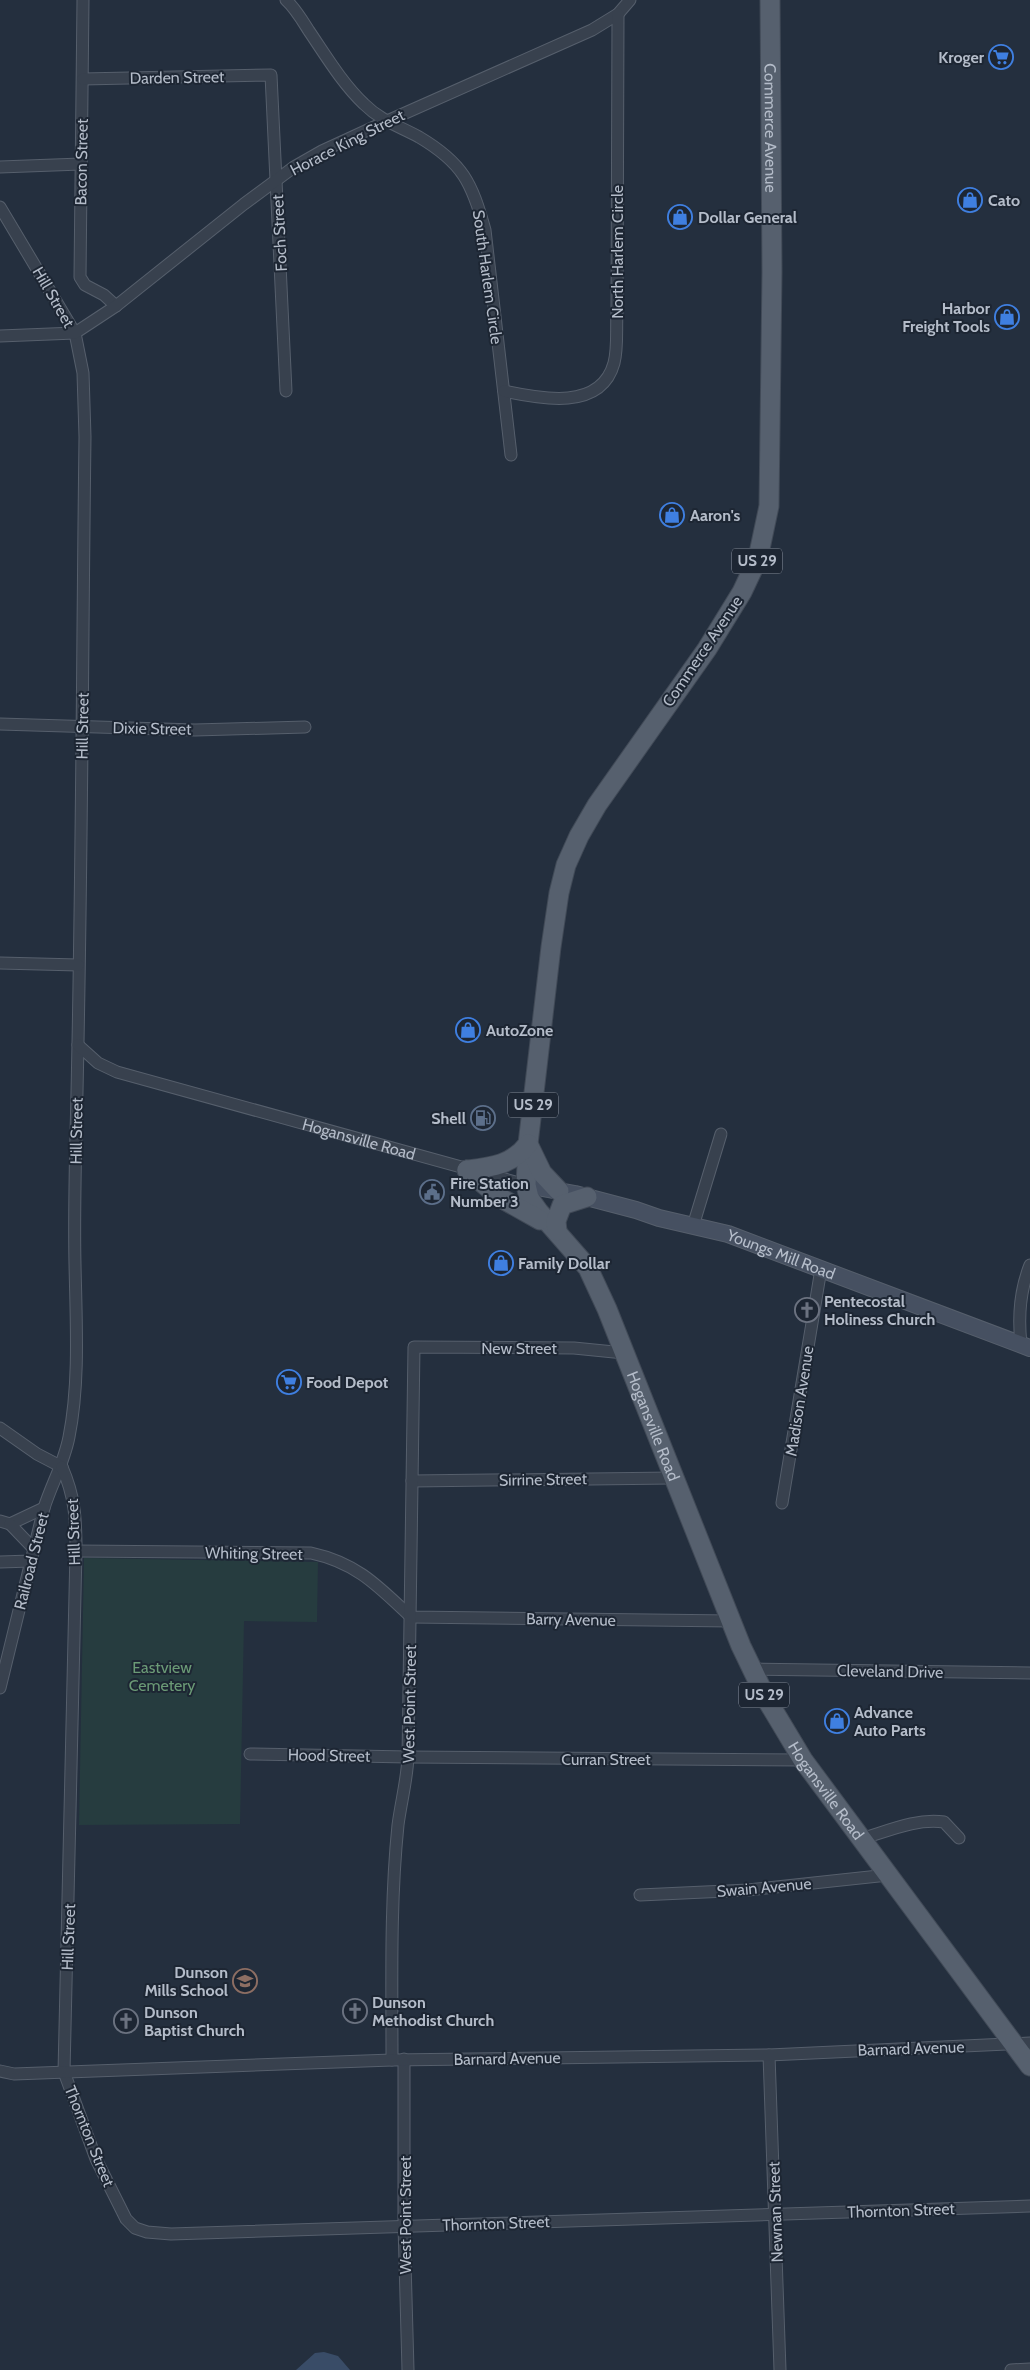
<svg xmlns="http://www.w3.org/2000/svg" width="1030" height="2370" viewBox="0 0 1030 2370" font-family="Cabin,sans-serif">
<rect width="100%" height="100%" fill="#242f3e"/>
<path fill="#263c3f" d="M84,1558L318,1562L317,1622L244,1621L240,1824L79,1825Z"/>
<path fill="#394c67" d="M324,2352L338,2356L350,2370H296L315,2353Z"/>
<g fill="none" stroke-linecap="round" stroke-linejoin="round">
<defs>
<g id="street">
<path d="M83,0L80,277L85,285L104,295L116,306"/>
<path d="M286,0C295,8 302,20 309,31C326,56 342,83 364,104C381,121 399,126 419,137C463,163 472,183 485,230L511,455"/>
<path d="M83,79L271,75L286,391"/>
<path d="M0,167L81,164"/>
<path d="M0,207L75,333L83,373L85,437C82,669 82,902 76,1134C75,1178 74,1221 75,1264C76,1319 80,1382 69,1437C64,1463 52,1483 44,1508L0,1688"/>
<path d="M0,336L75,333L116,306L244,204L294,167L322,151L385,122L592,30L618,14L630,0"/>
<path d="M504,391C541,399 601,411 614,363C618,348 616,329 617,313L618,14"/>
<path d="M0,724L195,730L305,727"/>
<path d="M0,963L78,965"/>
<path id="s1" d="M78,1045L98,1063L117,1072L526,1185"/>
<path d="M693,1226L721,1134"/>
<path d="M1021,1344C1018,1317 1020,1290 1030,1265"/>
<path d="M0,1428L37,1454L62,1467"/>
<path d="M62,1467C75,1497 76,1518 76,1551L64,2072L96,2159L126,2219L135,2228L147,2232L171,2234L1030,2206"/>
<path d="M412,1481L673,1478"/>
<path d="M782,1503L821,1269"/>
<path d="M0,1521L10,1524L44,1508"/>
<path d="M10,1524L34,1549"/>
<path d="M76,1551L311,1553C357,1563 378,1586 411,1617L731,1621"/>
<path d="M0,1562L31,1561"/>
<path d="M750,1669L1030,1673"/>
<path d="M250,1754L408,1757L803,1760"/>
<path d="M861,1839C888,1831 916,1818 944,1822L959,1838"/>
<path d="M640,1895L748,1890L888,1875"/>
<path d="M769,2055L780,2370"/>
<path d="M404,2059V2225L408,2370"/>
<path d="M392,2060C392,1982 390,1903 398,1825C401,1802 407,1780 408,1757L414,1347L574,1348L624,1353"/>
<path d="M0,2071L14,2074L392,2060L769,2055L1030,2043"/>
<path d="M1011,2370L1030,2369"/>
</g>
<g id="secondary">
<path id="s2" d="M526,1185L575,1194L636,1210L659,1218L728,1234L1030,1348"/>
</g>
<g id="primary">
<path id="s3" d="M770,0L772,272L769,506L758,558L742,592L707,649L597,805L579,836L566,865L559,893L551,947L528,1144L526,1185L529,1198L539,1212L588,1268L607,1309L741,1646L767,1700L803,1760L1030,2066"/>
<path d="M528,1144L542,1173L559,1191"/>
<path d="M467,1170L499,1197L540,1220"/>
<path d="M467,1170C492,1167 512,1165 528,1144"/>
<path d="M557,1231L556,1221L562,1205L587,1197"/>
</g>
</defs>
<use href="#street" stroke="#565f6c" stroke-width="13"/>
<use href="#secondary" stroke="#565f6c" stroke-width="18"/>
<use href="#primary" stroke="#414a57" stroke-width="21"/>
<use href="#street" stroke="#38414e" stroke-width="11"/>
<use href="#secondary" stroke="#465061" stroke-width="16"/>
<use href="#primary" stroke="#56606e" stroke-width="19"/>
</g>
<defs>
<symbol id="supermarket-ring" viewBox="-11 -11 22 22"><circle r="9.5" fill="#1d2633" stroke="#3f7fe0" stroke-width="1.5"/><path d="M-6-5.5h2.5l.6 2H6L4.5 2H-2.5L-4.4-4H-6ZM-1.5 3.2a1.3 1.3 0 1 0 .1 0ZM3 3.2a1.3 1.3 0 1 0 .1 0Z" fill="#3f7fe0"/></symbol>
<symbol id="shop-ring" viewBox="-11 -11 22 22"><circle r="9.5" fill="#1d2633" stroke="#3f7fe0" stroke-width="1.5"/><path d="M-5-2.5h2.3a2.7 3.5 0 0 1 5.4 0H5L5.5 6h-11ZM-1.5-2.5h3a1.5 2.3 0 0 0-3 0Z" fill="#3f7fe0"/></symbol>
<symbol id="fuel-ring" viewBox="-11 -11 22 22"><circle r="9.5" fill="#1d2633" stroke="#5c6f8a" stroke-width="1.5"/><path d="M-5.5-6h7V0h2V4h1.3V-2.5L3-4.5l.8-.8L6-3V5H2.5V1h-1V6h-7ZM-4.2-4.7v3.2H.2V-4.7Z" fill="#5c6f8a"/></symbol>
<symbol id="civic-ring" viewBox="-11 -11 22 22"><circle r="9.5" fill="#1d2633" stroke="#5c6f8a" stroke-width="1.5"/><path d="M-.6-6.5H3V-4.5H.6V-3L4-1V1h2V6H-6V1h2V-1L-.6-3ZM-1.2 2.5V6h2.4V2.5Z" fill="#5c6f8a"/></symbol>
<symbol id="church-ring" viewBox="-11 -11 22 22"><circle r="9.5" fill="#1d2633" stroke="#6b7280" stroke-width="1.5"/><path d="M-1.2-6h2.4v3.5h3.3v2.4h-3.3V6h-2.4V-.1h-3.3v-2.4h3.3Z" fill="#6b7280"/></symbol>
<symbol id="school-ring" viewBox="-11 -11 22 22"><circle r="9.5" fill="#1d2633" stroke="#8d6e63" stroke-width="1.5"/><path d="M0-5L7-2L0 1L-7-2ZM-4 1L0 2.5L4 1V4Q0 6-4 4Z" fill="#8d6e63"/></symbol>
</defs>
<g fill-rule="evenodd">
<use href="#supermarket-ring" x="987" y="43" width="28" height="28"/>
<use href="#shop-ring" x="956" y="186" width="28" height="28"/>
<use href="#shop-ring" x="666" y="203" width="28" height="28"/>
<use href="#shop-ring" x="993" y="303" width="28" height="28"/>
<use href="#shop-ring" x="658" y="501" width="28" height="28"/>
<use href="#shop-ring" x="454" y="1016" width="28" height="28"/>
<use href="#fuel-ring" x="469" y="1104" width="28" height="28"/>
<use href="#civic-ring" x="418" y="1178" width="28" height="28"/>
<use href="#shop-ring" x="487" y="1249" width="28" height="28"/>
<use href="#church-ring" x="793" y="1296" width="28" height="28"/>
<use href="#supermarket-ring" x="275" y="1368" width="28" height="28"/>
<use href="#shop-ring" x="823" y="1707" width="28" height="28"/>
<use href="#school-ring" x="231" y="1967" width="28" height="28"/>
<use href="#church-ring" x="341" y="1997" width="28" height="28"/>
<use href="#church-ring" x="112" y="2007" width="28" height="28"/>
</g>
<g text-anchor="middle" stroke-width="4" stroke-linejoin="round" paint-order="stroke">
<g fill="#1d2633" stroke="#878f9c" stroke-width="1">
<rect x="732" y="548.5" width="50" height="25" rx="4"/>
<rect x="508" y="1092.5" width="50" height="25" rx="4"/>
<rect x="739" y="1682.5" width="50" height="25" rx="4"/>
</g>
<g font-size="15" font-weight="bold" fill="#b4bcc9">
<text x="757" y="566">US 29</text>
<text x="533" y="1110">US 29</text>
<text x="764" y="1700">US 29</text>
</g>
<g font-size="16" font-weight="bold" fill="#b4bcc9" stroke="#1d2633" text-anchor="start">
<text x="984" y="63" text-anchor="end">Kroger</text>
<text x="988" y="206">Cato</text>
<text x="698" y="223">Dollar General</text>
<text x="990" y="314" text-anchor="end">Harbor<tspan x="990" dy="18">Freight Tools</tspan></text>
<text x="690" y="521">Aaron's</text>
<text x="486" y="1036">AutoZone</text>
<text x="466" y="1124" text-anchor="end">Shell</text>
<text x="450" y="1189">Fire Station<tspan x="450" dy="18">Number 3</tspan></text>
<text x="518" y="1269">Family Dollar</text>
<text x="824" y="1307">Pentecostal<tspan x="824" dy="18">Holiness Church</tspan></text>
<text x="306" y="1388">Food Depot</text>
<text x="854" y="1718">Advance<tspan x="854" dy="18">Auto Parts</tspan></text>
<text x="228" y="1978" text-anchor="end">Dunson<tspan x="228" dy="18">Mills School</tspan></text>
<text x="372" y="2008">Dunson<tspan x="372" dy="18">Methodist Church</tspan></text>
<text x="144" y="2018">Dunson<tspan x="144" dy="18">Baptist Church</tspan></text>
</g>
<g font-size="16" fill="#b4bcc9" stroke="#1d2633">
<text transform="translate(177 77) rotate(-1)" y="6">Darden Street</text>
<text dy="6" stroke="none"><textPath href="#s3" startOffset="128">Commerce Avenue</textPath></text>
<text transform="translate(347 142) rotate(-27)" y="6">Horace King Street</text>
<text transform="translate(81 162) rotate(-89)" y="6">Bacon Street</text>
<text transform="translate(279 233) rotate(-93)" y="6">Foch Street</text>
<text transform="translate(617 252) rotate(-90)" y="6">North Harlem Circle</text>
<text transform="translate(488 277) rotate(82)" y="6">South Harlem Circle</text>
<text transform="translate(54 297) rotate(60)" y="6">Hill Street</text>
<text transform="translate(702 651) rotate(-56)" y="6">Commerce Avenue</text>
<text transform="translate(82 726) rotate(-89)" y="6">Hill Street</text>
<text transform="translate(152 728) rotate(1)" y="6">Dixie Street</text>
<text transform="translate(76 1131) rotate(-89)" y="6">Hill Street</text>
<text dy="6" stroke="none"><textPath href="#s1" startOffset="299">Hogansville Road</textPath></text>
<text dy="6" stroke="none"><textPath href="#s2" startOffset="265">Youngs Mill Road</textPath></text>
<text x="519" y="1354">New Street</text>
<text transform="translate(799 1401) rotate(-81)" y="6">Madison Avenue</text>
<text dy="6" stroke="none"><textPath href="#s3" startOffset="1521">Hogansville Road</textPath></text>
<text transform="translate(543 1479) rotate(-1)" y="6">Sirrine Street</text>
<text transform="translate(73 1532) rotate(-92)" y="6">Hill Street</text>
<text transform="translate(254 1553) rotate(1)" y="6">Whiting Street</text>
<text transform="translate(31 1561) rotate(-76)" y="6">Railroad Street</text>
<text transform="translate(571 1619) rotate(1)" y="6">Barry Avenue</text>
<text transform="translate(890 1671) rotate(1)" y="6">Cleveland Drive</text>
<text transform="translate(409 1704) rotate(-89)" y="6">West Point Street</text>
<text transform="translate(329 1755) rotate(1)" y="6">Hood Street</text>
<text x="606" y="1765">Curran Street</text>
<text dy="6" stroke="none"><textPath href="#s3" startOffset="1926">Hogansville Road</textPath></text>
<text transform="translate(764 1887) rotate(-5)" y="6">Swain Avenue</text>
<text transform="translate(68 1937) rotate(-88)" y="6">Hill Street</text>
<text transform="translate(911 2048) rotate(-2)" y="6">Barnard Avenue</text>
<text transform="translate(507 2058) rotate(-1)" y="6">Barnard Avenue</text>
<text transform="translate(90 2136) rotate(68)" y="6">Thornton Street</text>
<text transform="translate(901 2210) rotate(-2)" y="6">Thornton Street</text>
<text transform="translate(775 2212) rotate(-92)" y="6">Newnan Street</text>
<text transform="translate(405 2215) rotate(-90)" y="6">West Point Street</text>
<text transform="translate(496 2223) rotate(-2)" y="6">Thornton Street</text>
</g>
<g font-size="16" fill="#6b9a76" stroke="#1d2633">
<text x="162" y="1673">Eastview<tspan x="162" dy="18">Cemetery</tspan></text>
</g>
</g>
</svg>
